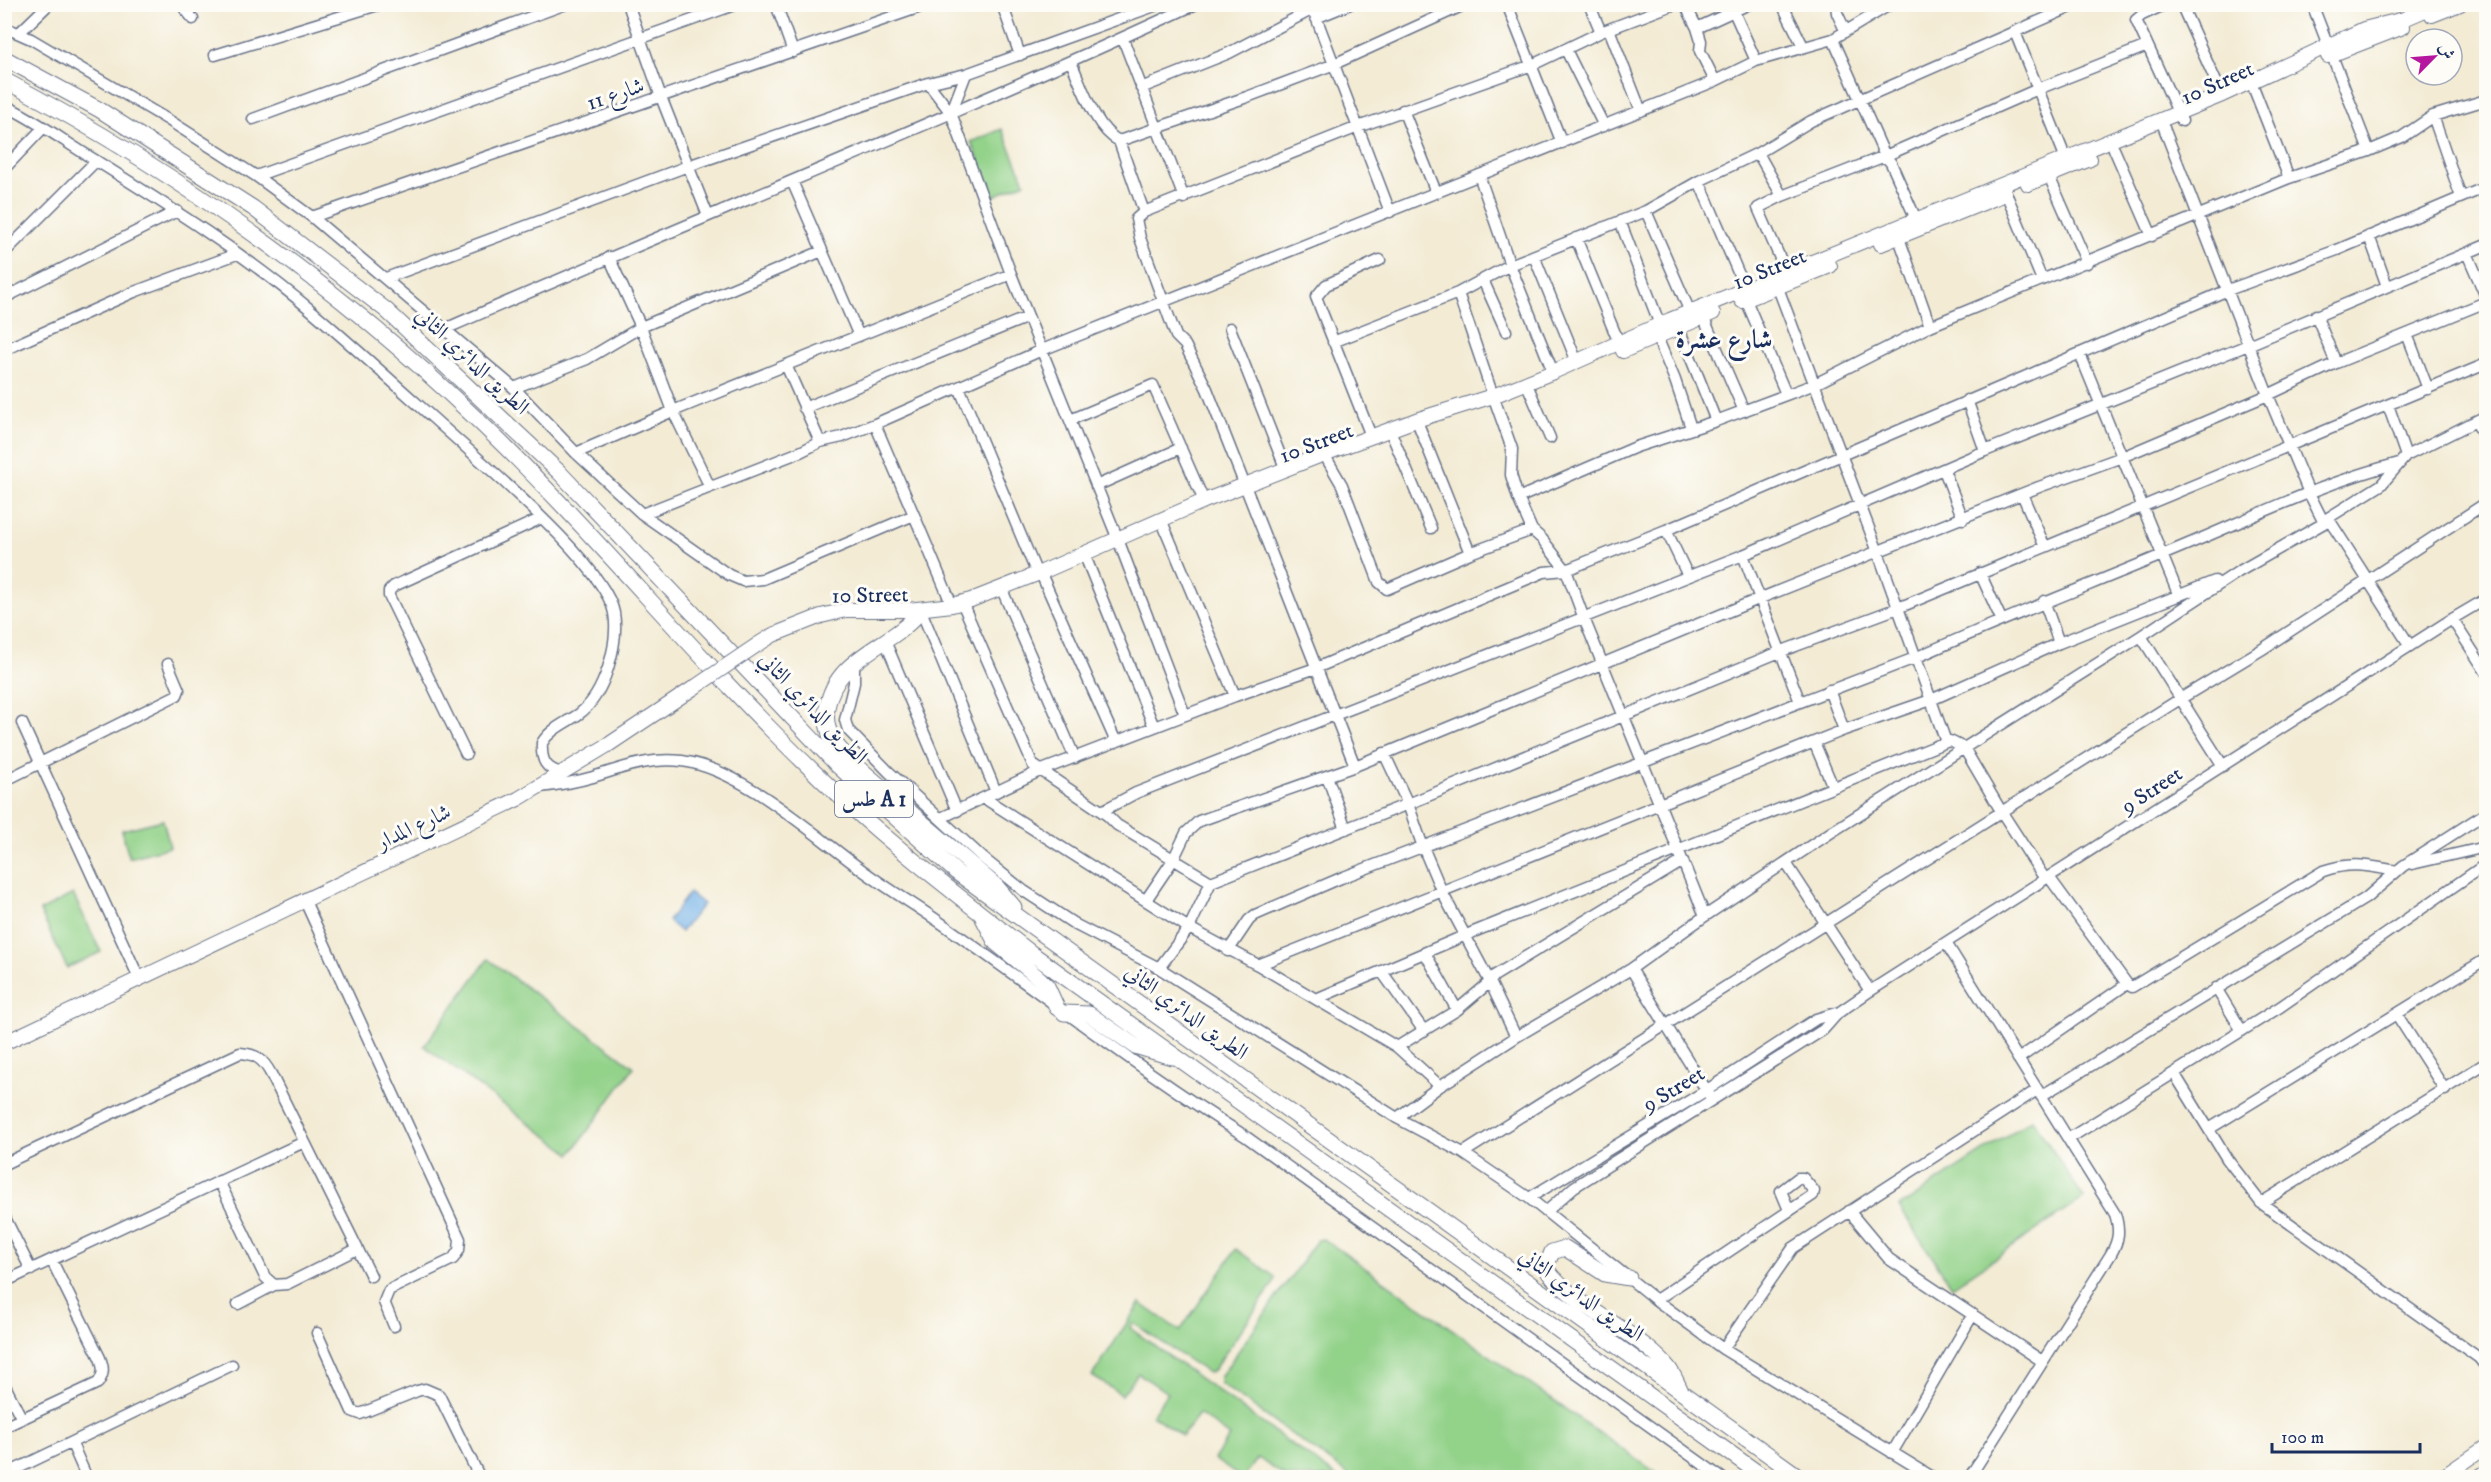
<svg xmlns="http://www.w3.org/2000/svg" width="2491" height="1482" viewBox="0 0 2491 1482" font-family="'IM FELL DW Pica',Amiri,serif">
<rect width="100%" height="100%" fill="#fdfcf7"/>
<filter id="ink" filterUnits="userSpaceOnUse"><feTurbulence type="fractalNoise" baseFrequency=".0167" numOctaves="2"/><feDisplacementMap in="SourceGraphic" scale="12" xChannelSelector="R" yChannelSelector="G"/><feConvolveMatrix kernelMatrix="1 2 1 2 8 2 1 2 1" color-interpolation-filters="sRGB"/></filter>
<filter id="wash" filterUnits="userSpaceOnUse"><feTurbulence type="fractalNoise" baseFrequency=".008" numOctaves="4" result="noise"/><feDisplacementMap in="SourceGraphic" scale="24" xChannelSelector="R" yChannelSelector="G"/><feGaussianBlur stdDeviation="1.35" result="paint"/><feColorMatrix in="noise" values="0 0 0 0 0 0 0 0 0 0 0 0 0 0 0 0 0 1.4 0 .05"/><feComposite in="paint" operator="in"/></filter>
<g filter="url(#wash)">
<rect width="100%" height="100%" fill="#f3ebd4"/>
<path fill="#92d289" stroke="#568074" stroke-width="1.5" d="M1002,129L1025,182L994,196L971,142Z
M163,820L170,847L129,858L122,830Z
M73,894L101,952L67,968L40,911Z
M488,959L634,1067L571,1154L424,1046Z
M2032,1119L2084,1198L1952,1287L1899,1207Z
M1324,1239L1662,1477H1352L1221,1384L1220,1377L1317,1240Z
M1236,1249L1275,1277L1274,1283L1212,1372L1208,1373L1133,1323L1130,1328L1337,1477H1286L1258,1458L1244,1477H1240L1214,1459L1230,1436L1199,1414L1182,1436L1152,1415L1167,1393L1138,1373L1122,1395L1092,1376L1140,1303L1180,1331Z"/>
<path fill="#76b3e8" stroke="#4871a3" stroke-width="1.5" d="M689,893L703,904L681,932L668,921Z"/>
</g>
<g filter="url(#ink)">
<g fill="none" stroke-linecap="round" stroke-linejoin="round">
<defs>
<path id="minor" d="M181,4L193,19
M628,4L661,97L708,216
M776,4L793,52
M1002,4L1020,55
M1311,4L1390,212
M1507,4L1562,143
M1589,4L1601,32
M1685,4L1697,28L1701,41L1700,51L1715,81
M1782,4L1803,46
M1836,4L1837,13L1845,30
M2166,4L2142,15L2136,20L2182,121
M2181,4L2222,95
M2312,4L2369,151
M1734,12L1756,61
M1316,18L1350,4
M4,27L31,39L170,121L256,176L312,217L514,388L576,453L642,514L729,575L743,581L763,579L914,515L952,605
M1697,28L1749,4
M1609,29L1641,111
M2015,32L2066,159
M19,33L49,4
M1123,39L1184,198
M1833,39L1885,156L1891,163L1919,226
M1566,50L1604,126
M215,55L381,4
M1071,62C1082,86 1095,129 1119,141L1144,212
M928,83L951,113L1011,274L1119,542L1185,715
M1141,88L1229,53L1313,9
M2254,89L2289,178
M4,105C36,120 65,142 95,160C170,207 245,254 312,311C366,357 418,405 471,452C505,483 606,570 614,613C619,643 605,695 579,714C566,723 550,729 542,743C541,760 545,769 562,773
M1403,110L1436,192
M951,113L966,74
M2433,116L2461,197
M253,119L566,4
M2164,128L2268,395L2309,493L2324,523
M1119,141L1247,97L1332,65L1466,4
M2114,149L2152,236
M1758,153L1782,196L1885,156L2038,89L2147,46
M4,169L43,128
M1479,175L1510,265L1553,372
M256,176L737,4
M2049,176L2087,263
M792,181L859,336
M1699,181L1746,291
M2006,193L2042,280
M1782,196L1758,208L1787,274
M1646,211L1690,312
M312,217L929,4
M1620,221L1660,325
M2369,236L2387,286
M1576,238L1619,343
M1899,238L1930,326
M4,253L96,161
M2467,253L2486,297
M1534,256L1577,362
M609,257L641,327L673,411L710,487
M386,278L688,166L928,83L966,74L1160,4
M1483,280L1506,331
M1778,288L1878,552L1946,742
M1458,293L1493,396
M4,298L177,211
M1746,300L1786,394
M1701,312L1744,411
M2316,315L2336,363
M1676,321L1716,421
M1230,328L1286,470
M445,329C695,219 949,119 1196,4
M2407,334L2428,389
M1657,337L1675,380L1691,428
M1333,342L1458,293L1510,265L1646,211L1699,181L1758,153L1811,121L2078,4
M4,350L134,292L237,254
M2080,354L2179,596
M786,365L820,442
M959,387L1037,574
M514,388L587,359L641,327L822,251
M1529,389L1550,438
M1967,400L1985,451
M1495,401L1512,449L1511,475L1518,498L1532,530L1542,539L1566,570L1583,616L1705,916
M2388,405L2406,456
M804,408L1028,317
M1070,420L1153,385L1204,501
M2476,422L2486,439
M875,424L914,515
M1419,426L1470,553
M1392,435L1431,528
M1371,436L1316,297L1326,285L1380,260
M576,453L673,411L1011,274
M1324,454L1342,485L1379,582L1387,589L1470,553L1532,530
M1944,470L1963,519
M1096,486L1181,448
M2022,494L2045,547
M1518,498L1636,447L1716,421L1815,384L1930,326L2289,178L2369,151L2402,137L2433,116L2486,100
M642,514L800,452L820,442L842,437L875,424L1042,350L1715,81L1756,61L1833,39L1891,4
M2328,518L2410,646
M1163,524L1235,696
M1666,530L1688,576
M1743,555L1800,702
M1085,556L1154,727
M1980,573L2001,619
M1042,576L1116,742
M1003,592L1075,758
M2044,601L2059,643
M964,607L1033,765L1107,815L1117,825L1211,882
M922,613L996,792
M2452,619L2486,672
M2141,636L2223,766
M885,641L957,811
M854,662V683L845,720L848,730L889,772L984,859L1024,891L1076,925L1159,968L1397,1118L1463,1153
M1829,690L1844,730
M22,723L139,978
M1814,742L1833,787
M1384,753L1408,804L1423,847L1442,892L1490,982L1516,1037
M466,754L389,596V591L394,586L542,518
M1355,766L1207,389L1185,345L1176,336L1140,238L1136,219L1144,212L1358,127L1532,65L1601,32L1675,4
M1327,776L1346,829
M4,781L177,695L179,690L168,664
M540,787C558,785 576,782 593,777C621,768 651,757 682,761C744,769 818,839 869,875C893,892 918,907 941,923C1043,994 1140,1070 1245,1136L1722,1478
M984,798L1189,928L1258,965L1397,1047L1440,1086
M1102,811L1136,793L1743,555L1985,451L2248,345L2486,245
M941,818L1042,770L1235,696L1316,668L1544,572L1566,570L1666,530L2228,290L2337,250L2486,187
M1786,863L1870,991
M2412,864L2486,847
M2049,877L2127,984
M304,899L460,1239L459,1250L453,1259L389,1290L384,1302L394,1326
M1146,900L1173,860L1186,833L1199,821L1355,766L1761,598L2039,487L2122,457L2268,395L2336,363L2486,302
M1946,943L2115,1214C2120,1230 2119,1240 2111,1254L1969,1478
M1228,951L1249,920L1255,915L1341,878L1915,658C1997,621 2080,589 2162,555C2241,523 2317,484 2399,463
M1425,953L1457,1010
M1258,965L1844,730L1931,700L2059,643L2215,581
M1159,968L1189,928L1211,882L1408,804L1782,651L1898,608L2486,364
M1631,969L1710,1096
M1382,972L1424,1031
M2216,988L2242,1031
M1316,999L1466,935L1946,742L1950,741L1964,748L2001,811L2045,879
M2397,1015L2445,1090
M1397,1047L1457,1010L1490,982L1494,976L1683,861
M2018,1059L2127,984L2132,987L2323,871C2352,861 2368,866 2397,871
M2174,1073L2227,1159L2261,1203L2479,1358L2486,1367
M2041,1096L2366,898L2403,866L2486,813
M1397,1118L1440,1086L1516,1037L1631,969L1705,916L1833,831L2141,636L2238,572L2324,523L2328,518L2381,485L2406,456L2486,416
M2209,1129L2486,959
M2068,1139L2280,1007L2486,864
M4,1164L240,1053C256,1054 263,1059 271,1074L371,1276
M219,1181L265,1277L274,1285L287,1284L357,1249
M1529,1198L1707,1090L1816,1019L1836,1013
M2261,1203L2486,1063
M1849,1211L1889,1259L2042,1361
M1546,1212L1574,1187L1823,1030L1838,1013L1870,991L2452,619L2486,599
M4,1216L31,1270
M4,1282L304,1142
M1656,1300L1813,1195L1814,1191L1803,1178H1798L1781,1191L1789,1210
M238,1304L274,1285
M317,1333L352,1411L360,1414L417,1391L425,1389L439,1395L480,1478
M1723,1349L1793,1248L2037,1090
M4,1384L22,1419
M4,1427L98,1383C104,1374 104,1368 100,1358L52,1261
M72,1444L87,1478
M1892,1453L1972,1316
M4,1475L232,1365
M1934,1478L1723,1349L1656,1300L1529,1198L1463,1153L2180,699L2261,650L2486,503"/>
<path id="major" d="M2432,15L2460,4
M2328,56L2403,27
M2028,184L2090,159
M1881,244L2005,194
M1742,301L1830,266
M1623,351L1713,313
M757,645L773,635L821,616L846,610H908L952,605L971,600L1042,572L1204,501L1324,454L1416,420L1493,396L1553,372L1670,320L2222,95L2364,29L2404,19L2439,4
M4,1043L518,799L608,745L695,687
M2441,1478L2486,1447
M2478,1478L2486,1472"/>
<path id="highway" d="M4,58L100,110L253,208L386,310L559,472L838,766L956,872L1801,1478
M4,80C172,169 330,280 468,411C589,524 692,655 812,770C880,837 956,894 1031,953L1765,1478
M918,614C889,648 835,657 827,708C824,730 834,745 850,760L997,887L1014,907
M983,918L996,943L1040,979L1047,986L1057,1008
M1064,1013L1089,1014L1135,1046L1172,1057
M1629,1278L1605,1274L1565,1248L1552,1252L1546,1267C1551,1279 1562,1286 1571,1294C1600,1318 1641,1337 1666,1365C1672,1371 1676,1381 1680,1389"/>
</defs>
<use href="#minor" stroke="#677187" stroke-width="13"/>
<use href="#major" stroke="#677187" stroke-width="16"/>
<use href="#highway" stroke="#677187" stroke-width="17"/>
<use href="#minor" stroke="#fff" stroke-width="10"/>
<use href="#major" stroke="#fff" stroke-width="14"/>
<use href="#highway" stroke="#fff" stroke-width="15"/>
<defs>
<path id="major-bridge" d="M695,687L757,645"/>
</defs>
<use href="#major-bridge" stroke="#677187" stroke-width="16" stroke-linecap="butt"/>
<use href="#major-bridge" stroke="#fff" stroke-width="14"/>
</g>
</g>
<g text-anchor="middle" stroke-width="6" stroke-linejoin="round" paint-order="stroke">
<rect fill="#fdfcf7" stroke="#5f6c8c" stroke-width="1.5" x="835" y="781" width="78" height="36" rx="4.5"/>
<g font-size="21" font-weight="bold" fill="#1b2f5e">
<text x="874" y="806">طس A 1</text>
</g>
<g font-size="22" fill="#1b2f5e" stroke="#fdfcf7">
<text transform="translate(2217 82) rotate(-24)" y="8">10 Street</text>
<text transform="translate(615 93) rotate(-19)" y="8">شارع 11</text>
<text transform="translate(1769 268) rotate(-22)" y="8">10 Street</text>
<text transform="translate(473 360) rotate(43)" y="8">الطريق الدائري الثاني</text>
<text transform="translate(1316 442) rotate(-21)" y="8">10 Street</text>
<text transform="translate(870 594) rotate(-1)" y="8">10 Street</text>
<text transform="translate(814 707) rotate(46)" y="8">الطريق الدائري الثاني</text>
<text transform="translate(2151 789) rotate(-33)" y="8">9 Street</text>
<text transform="translate(413 826) rotate(-25)" y="8">شارع المدار</text>
<text transform="translate(1187 1011) rotate(36)" y="8">الطريق الدائري الثاني</text>
<text transform="translate(1673 1088) rotate(-31)" y="8">9 Street</text>
<text transform="translate(1582 1294) rotate(35)" y="8">الطريق الدائري الثاني</text>
</g>
<g font-size="26" font-weight="bold" fill="#1b2f5e" stroke="#fdfcf7">
<text x="1724" y="348">شارع عشرة</text>
</g>
</g>
<rect width="2491" height="1482" fill="none" stroke="#fdfcf7" stroke-width="24"/>
<g transform="translate(2434 57) rotate(65)"><circle r="28" fill="#fdfcf7" stroke="#a3aaba" stroke-width="1.5"/>
<path d="M0-4.5L10 22L0 15L-10 22Z" fill="#b5179e"/>
<text y="-9" font-size="16" font-weight="bold" text-anchor="middle" fill="#1b2f5e">ش</text>
</g>
<path d="M2272 1443v9h148v-9" fill="none" stroke="#1b2f5e" stroke-width="3"/>
<text x="2281" y="1443" font-size="18" fill="#1b2f5e" stroke="#fdfcf7" stroke-width="4.5" paint-order="stroke">100 m</text>
</svg>
